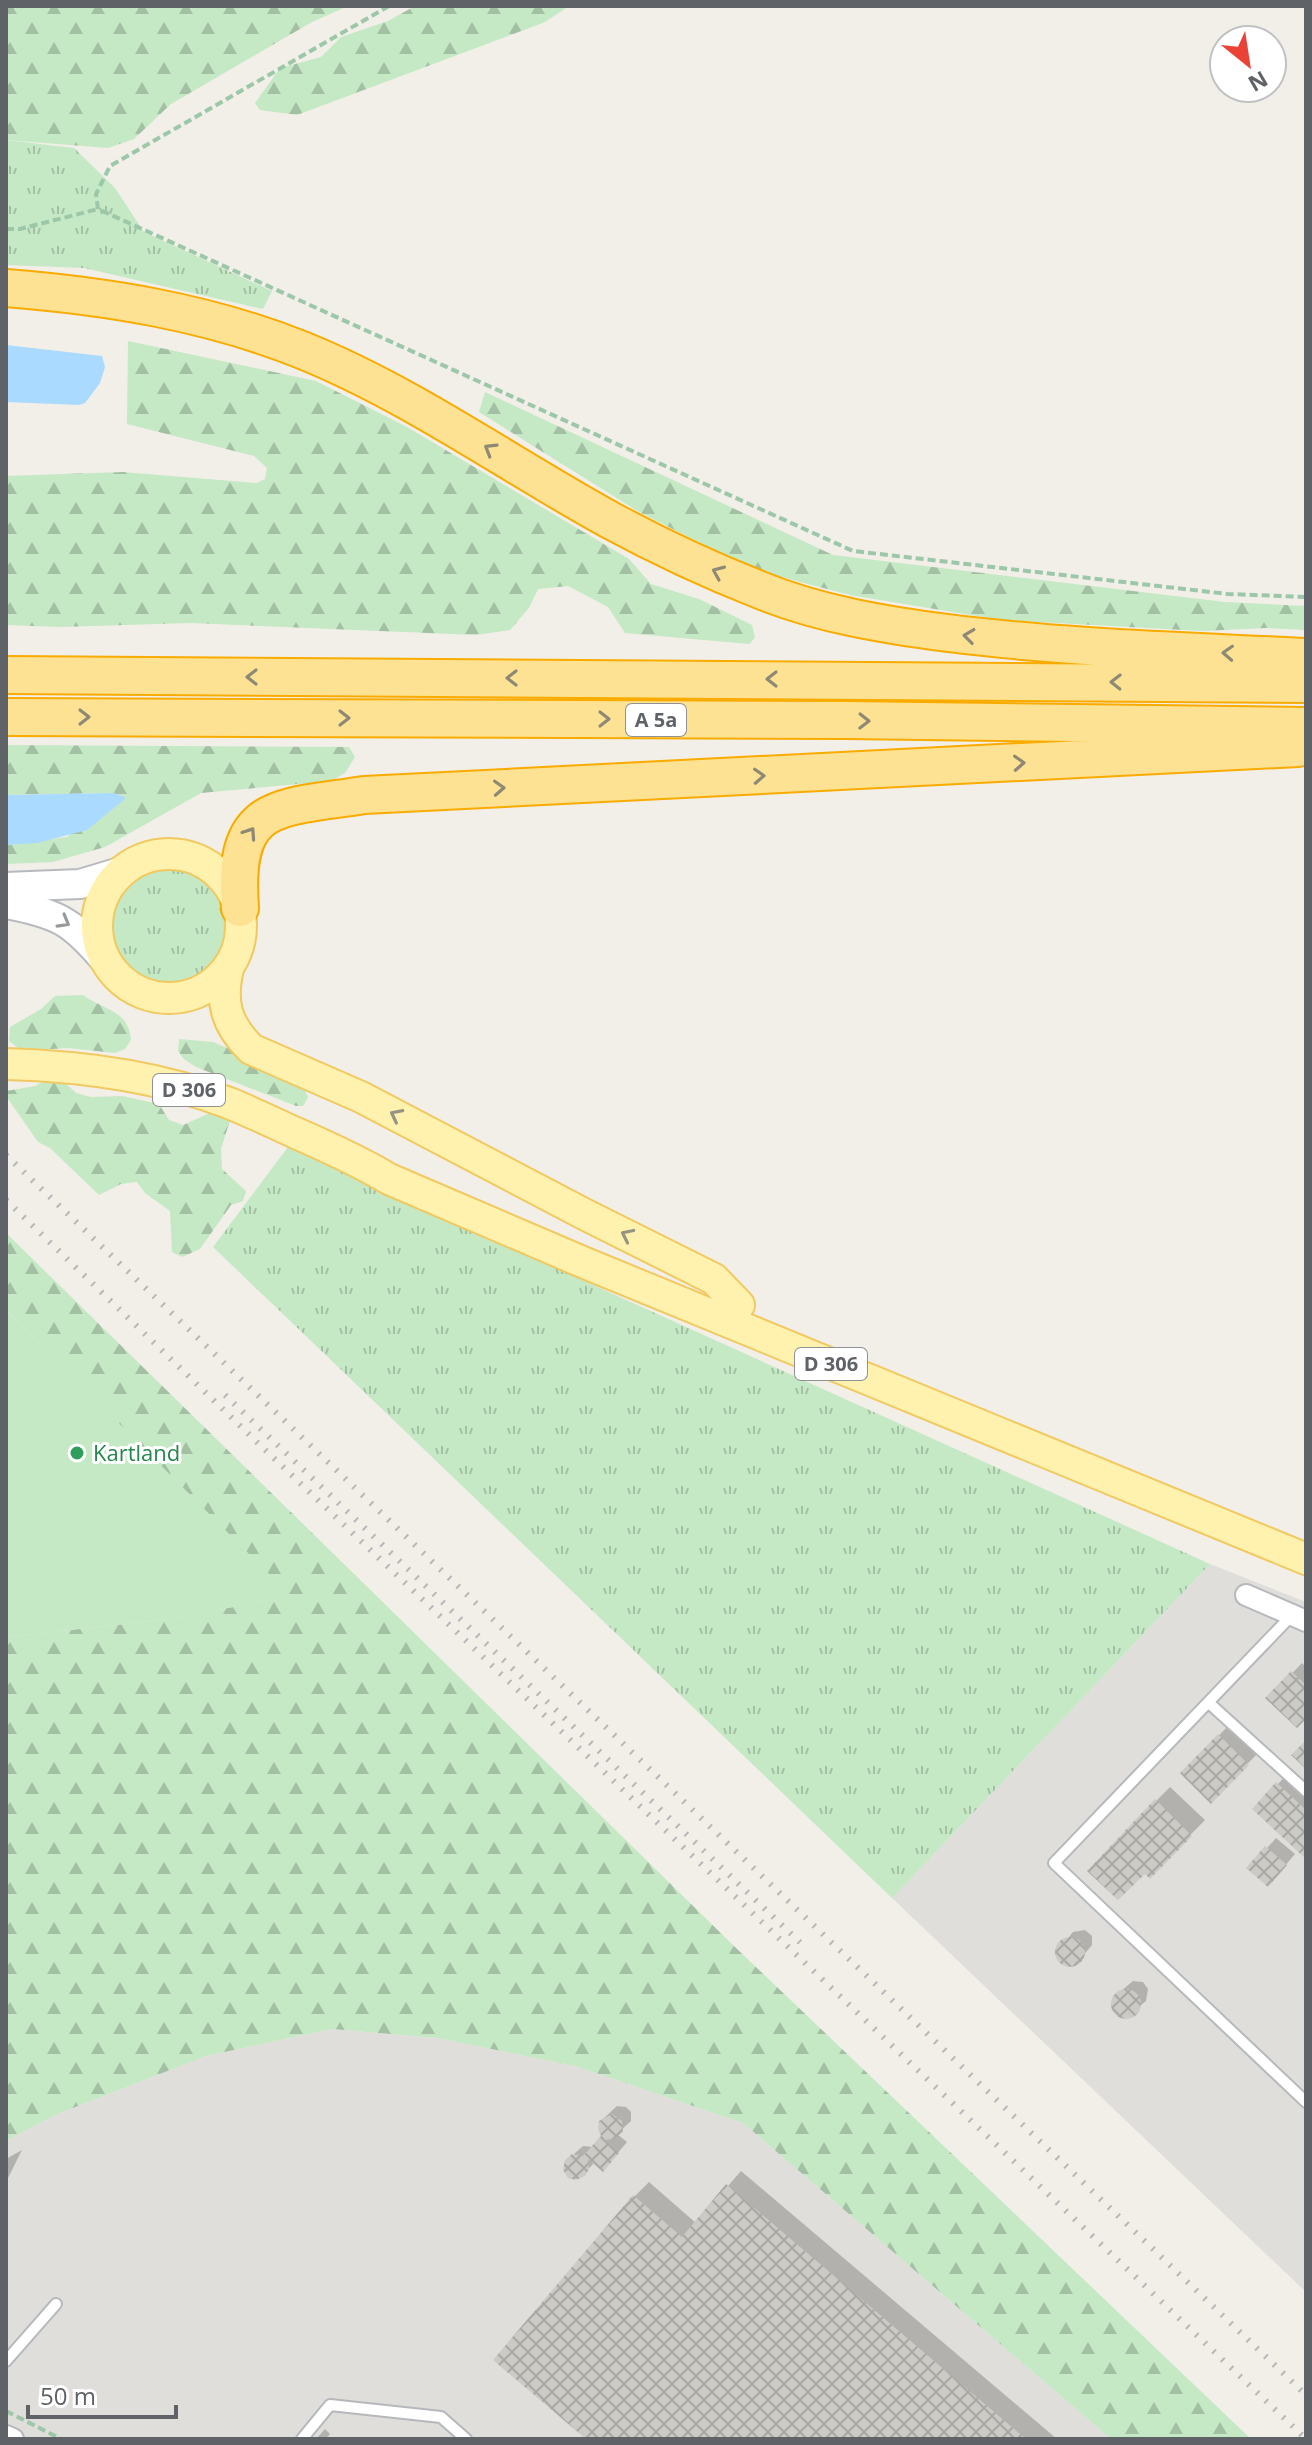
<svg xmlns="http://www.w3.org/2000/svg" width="1312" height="2445" viewBox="0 0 1312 2445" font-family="'Open Sans',sans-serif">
<defs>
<pattern id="grass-tufts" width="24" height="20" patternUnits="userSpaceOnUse" patternTransform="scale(2)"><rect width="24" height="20" fill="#c5e8c5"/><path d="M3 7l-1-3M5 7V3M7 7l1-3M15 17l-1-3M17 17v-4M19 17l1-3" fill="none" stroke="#a3c0a4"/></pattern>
<pattern id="forest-firs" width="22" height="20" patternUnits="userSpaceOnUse" patternTransform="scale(2)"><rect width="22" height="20" fill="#c5e8c5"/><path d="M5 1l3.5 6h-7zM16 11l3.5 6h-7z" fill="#a3c0a4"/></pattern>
<pattern id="building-cross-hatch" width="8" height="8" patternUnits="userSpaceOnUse" patternTransform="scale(2)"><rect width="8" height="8" fill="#cccac5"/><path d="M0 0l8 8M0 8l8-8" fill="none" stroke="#a9a8a4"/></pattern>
</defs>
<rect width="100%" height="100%" fill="#f1efe8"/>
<path fill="#e0deda" d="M1210,1564L1306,1602V2292L892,1898Z
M332,2029L437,2038L575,2066L743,2123L1111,2439H6V2141L55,2115L206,2056Z"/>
<path fill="url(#grass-tufts)" d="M6,140L74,148L115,188L144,232L272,291L263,309L84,268L6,265Z
M111 927a57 57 0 1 1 114 0a57 57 0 1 1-114 0Z
M288,1147L1210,1564L892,1898L213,1247Z"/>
<path fill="url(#forest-firs)" d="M6,6H348L312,22L171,104L134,139L108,148L6,140Z
M415,6H569L545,22L297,115L260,110L255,103L280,68L321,57L341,37L388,21Z
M128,341L316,381L407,427L629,559L651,584L699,599L752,625L755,638L749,644L625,633L608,607L568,586L538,589L529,608L510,630L476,635L190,623L60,627L6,625V476L123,472L257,483L265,479L267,468L254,456L127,424Z
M485,392L833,555L1225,602L1306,606V630L1266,628L1202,631L1001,620L850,595L754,570L639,512L479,412Z
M6,745L349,747L355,757L345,773L331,781L201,793L105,847L53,862L6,864V845L67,837L114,793L6,795Z
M83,995C103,1010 129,1010 131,1040L125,1049L115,1053L68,1048L22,1051L9,1041L10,1027L41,1009L55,996Z
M179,1039L213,1042L280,1070L300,1082L308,1097L303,1106H296L196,1067L184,1059L178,1051Z
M51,1078L63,1081L76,1093L91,1097L122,1096L159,1104L169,1120L183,1125L219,1109L231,1117L221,1149L222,1169L246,1191L243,1201L231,1205L200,1249L182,1257L172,1252L170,1211L145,1193L137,1182L121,1184L99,1195L50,1148L38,1142L6,1096V1091L35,1086Z
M6,1233L736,1948L1251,2439H1111L743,2123L575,2066L437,2038L332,2029L206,2056L55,2115L6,2141V1637L170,1619L290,1596L6,1310Z"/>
<path fill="#c5e8c5" d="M6,1310L291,1596L170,1619L6,1637Z"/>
<path fill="#aadaff" d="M6,345L102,356L105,367L100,383L85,403L79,405L6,402Z
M114,793L126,798L87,830L37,843L6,845V795Z"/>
<path fill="#0003" d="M1302,1663L1306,1667V1716L1268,1698Z
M1233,1721L1262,1749L1211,1801L1182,1773Z
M1292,1769L1306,1783V1856L1255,1809Z
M1170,1787L1205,1820L1150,1876L1156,1801Z
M1276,1838L1295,1854L1277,1875L1249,1868Z
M1085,1930L1092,1936V1945L1077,1963L1067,1965L1059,1959L1058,1950L1073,1932Z
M1133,1981L1143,1982L1148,1989L1146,2001L1127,2016L1118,2014L1113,2006L1115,1996Z
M617,2106L626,2107L631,2112V2121L617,2134L627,2142L612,2160L595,2162L581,2177L566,2161L583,2146L593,2147L603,2136V2119Z
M22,2150L6,2182V2159Z
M741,2171L1057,2439H589L634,2197L649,2182L696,2223Z
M325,2429L330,2434L326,2439H316Z"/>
<path fill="url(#building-cross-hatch)" d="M1291,1671L1306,1685V1719L1297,1728L1265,1698Z
M1218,1734L1249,1765L1211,1804L1180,1773Z
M1306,1740V1769L1291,1755Z
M1276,1782L1306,1810V1859L1252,1809Z
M1155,1799L1192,1836L1150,1879L1145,1874L1118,1900L1087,1871Z
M1265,1846L1287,1865L1268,1887L1246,1868Z
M1055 1952a15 15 0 1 1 30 0a15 15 0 1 1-30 0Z
M1111 2004a15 15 0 1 1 30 0a15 15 0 1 1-30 0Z
M612,2114L622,2121L623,2132L614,2139L604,2140L619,2153L603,2172L588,2159L589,2169L585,2176L576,2180L568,2178L563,2170L565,2160L572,2154L583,2156L601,2136L598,2129L599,2121Z
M726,2184L1026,2439H586L493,2360L633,2195L682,2237Z"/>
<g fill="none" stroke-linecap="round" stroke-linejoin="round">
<defs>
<path id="lane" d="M1292,1615L1054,1863L1306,2102
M1209,1703L1306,1791
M6,2361L56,2304
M302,2439L330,2405L441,2417L466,2439"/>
<path id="street" d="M1246,1595L1306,1621
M6,2436L13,2439"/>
<path id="secondary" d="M6,887L80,884L120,872
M6,904C60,914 73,922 108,964"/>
<path id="primary" d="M97 926a72 72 0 1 1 144 0a72 72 0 1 1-144 0Z
M228,969C220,1002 226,1024 251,1049L361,1097L584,1214L714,1279L739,1305
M6,1064C81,1066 158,1076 229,1103C251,1112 274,1123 296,1133C328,1147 359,1161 389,1179L585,1263L1306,1559"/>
<path id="highway" d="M6,288C107,296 207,312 302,350C411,394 508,464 610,520C658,546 709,570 760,590C819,614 885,625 948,633C1067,648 1187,651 1306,657
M6,675L1306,684
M6,717L846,720L1306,726
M240,908C232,801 276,809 364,795L1298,748"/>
</defs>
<use href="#lane" stroke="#b5b8bc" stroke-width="14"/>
<use href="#street" stroke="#b5b8bc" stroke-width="24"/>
<use href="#secondary" stroke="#b6babf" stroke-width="32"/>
<use href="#primary" stroke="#f2c960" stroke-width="34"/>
<use href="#highway" stroke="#f9ab00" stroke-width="40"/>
<path stroke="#9cc7a9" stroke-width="4" stroke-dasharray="8 4" stroke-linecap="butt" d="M389,6L110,166L96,194L98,209L853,551L1228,594L1306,597
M6,229H20L98,209
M6,2411L61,2439"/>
<use href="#lane" stroke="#fff" stroke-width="10"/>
<use href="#street" stroke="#fff" stroke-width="20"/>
<use href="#secondary" stroke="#fff" stroke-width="28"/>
<use href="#primary" stroke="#fff2af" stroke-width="30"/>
<use href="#highway" stroke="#fde293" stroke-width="36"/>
<path stroke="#b6b7b8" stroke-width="6" stroke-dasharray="2 10" stroke-linecap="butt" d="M6,1155L1306,2395
M6,1200L261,1446L1306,2439
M225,1395L807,1949"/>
</g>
<defs><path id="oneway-chevron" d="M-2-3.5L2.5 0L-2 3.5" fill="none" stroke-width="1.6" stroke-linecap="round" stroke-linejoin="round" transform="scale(2)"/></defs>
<g stroke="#8e8975">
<use href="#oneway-chevron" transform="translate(490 449) rotate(-149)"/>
<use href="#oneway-chevron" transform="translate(718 572) rotate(-157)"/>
<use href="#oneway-chevron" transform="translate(969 636) rotate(-173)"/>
<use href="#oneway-chevron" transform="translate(1228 653) rotate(-177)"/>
<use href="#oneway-chevron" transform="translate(252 677) rotate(-180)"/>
<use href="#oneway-chevron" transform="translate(512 678) rotate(-180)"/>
<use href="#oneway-chevron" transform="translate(772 679) rotate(-180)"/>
<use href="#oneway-chevron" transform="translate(1116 682) rotate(-179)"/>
<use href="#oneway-chevron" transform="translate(84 717)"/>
<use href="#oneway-chevron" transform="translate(344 718)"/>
<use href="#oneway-chevron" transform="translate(604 719)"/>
<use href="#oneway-chevron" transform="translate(864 721) rotate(1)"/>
<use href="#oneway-chevron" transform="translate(1019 763) rotate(-3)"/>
<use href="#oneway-chevron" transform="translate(759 776) rotate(-3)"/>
<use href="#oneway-chevron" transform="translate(499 788) rotate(-3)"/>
<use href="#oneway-chevron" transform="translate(250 833) rotate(-56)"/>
</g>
<use stroke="#979a9d" href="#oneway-chevron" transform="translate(64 922) rotate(30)"/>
<g stroke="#979581">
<use href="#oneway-chevron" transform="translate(396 1115) rotate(-153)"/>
<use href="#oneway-chevron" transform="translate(627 1235) rotate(-154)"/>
</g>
<circle fill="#2e9e5b" stroke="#fff" stroke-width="3" cx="77" cy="1453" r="8"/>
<g text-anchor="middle" stroke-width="6" stroke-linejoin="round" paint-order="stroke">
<g fill="#fff" stroke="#8f9295" stroke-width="2">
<rect x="626" y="704" width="60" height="32" rx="6"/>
<rect x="153" y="1074" width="72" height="32" rx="6"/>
<rect x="795" y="1348" width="72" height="32" rx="6"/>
</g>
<g font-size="20" font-weight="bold" fill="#5f6368">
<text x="656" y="727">A 5a</text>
<text x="189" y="1097">D 306</text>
<text x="831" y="1371">D 306</text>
</g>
<g font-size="22" fill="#27864d" stroke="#fff" text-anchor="start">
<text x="93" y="1461">Kartland</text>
</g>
</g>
<rect width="1312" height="2445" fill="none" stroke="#5f6368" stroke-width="16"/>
<g transform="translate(1248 64) rotate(150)"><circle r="38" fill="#ffffff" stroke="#bfc1c3" stroke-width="2"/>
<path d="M0-6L14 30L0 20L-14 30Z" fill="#ea4335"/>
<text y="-12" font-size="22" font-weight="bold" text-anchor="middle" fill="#5f6368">N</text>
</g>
<path d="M28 2405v12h148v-12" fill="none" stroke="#5f6368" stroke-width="4"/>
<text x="40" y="2405" font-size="24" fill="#5f6368" stroke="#ffffff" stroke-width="6" paint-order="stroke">50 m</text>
</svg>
